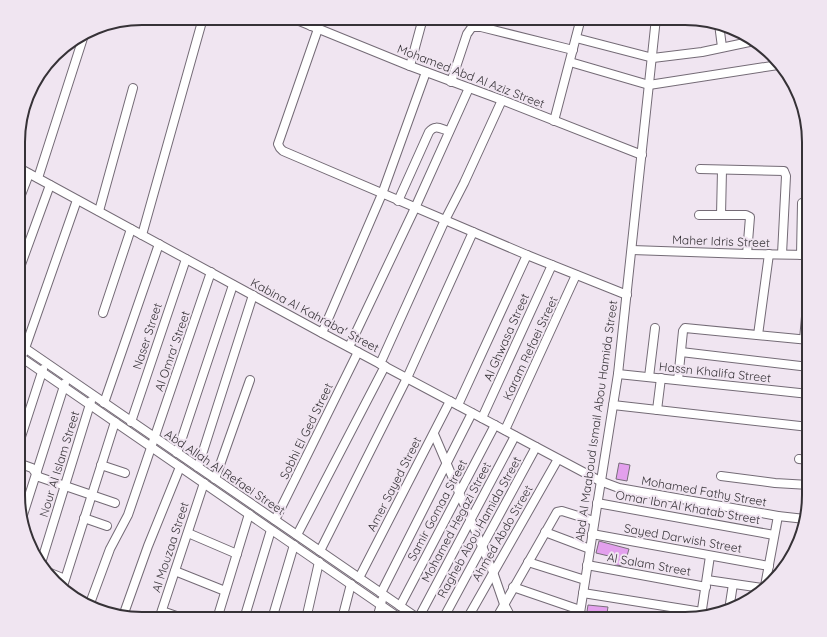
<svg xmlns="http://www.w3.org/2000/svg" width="827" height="637" font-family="Quicksand,sans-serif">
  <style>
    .building { fill: #e3a0ed; stroke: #776e79 }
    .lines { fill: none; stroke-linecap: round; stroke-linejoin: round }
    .street-casing { stroke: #746b76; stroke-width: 10 }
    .street { stroke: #fff; stroke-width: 8 }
    .labels { text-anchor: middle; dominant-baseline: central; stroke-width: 4; stroke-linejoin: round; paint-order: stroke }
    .street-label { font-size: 12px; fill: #363237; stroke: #f0e5f1 }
    .rim { fill: none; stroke: #363237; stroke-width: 2 }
  </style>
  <rect width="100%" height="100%" fill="#f0e5f1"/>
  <g class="building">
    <path d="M619 463 630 465 627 481 616 479Z"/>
    <path d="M599 541 629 549 624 566 615 565 617 558 596 553Z"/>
    <path d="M588 605 608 607 606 619 586 618Z"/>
  </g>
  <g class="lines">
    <defs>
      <g id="street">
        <path d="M292 18 410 66 502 100 642 155"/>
        <path d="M719 24 722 47"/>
        <path d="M311 26 313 18"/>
        <path d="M318 29 278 144 280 148 283 151 527 255 627 295"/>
        <path d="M576 38 653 58 702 52 754 41"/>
        <path d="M570 62 649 85 778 65"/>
        <path d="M410 66 423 18"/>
        <path d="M451 82 467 34 472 27H481L573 50"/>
        <path d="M554 121 581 18"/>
        <path d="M19 168 322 333 600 481 619 488 778 516 805 519"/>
        <path d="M700 169 784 171 786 176 782 254"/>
        <path d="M38 178 84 35"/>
        <path d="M19 200 29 174"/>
        <path d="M398 201 429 132C435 124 441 129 449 131"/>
        <path d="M99 211 133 88"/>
        <path d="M699 215H746L750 217 747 254"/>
        <path d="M721 215 722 170"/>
        <path d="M142 235 203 18"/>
        <path d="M632 250 747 254 809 255"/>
        <path d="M801 255 802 203"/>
        <path d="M19 270 50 185"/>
        <path d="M103 313 131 229"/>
        <path d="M322 333 382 194 426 72"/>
        <path d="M758 335 769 254"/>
        <path d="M804 340 809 282"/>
        <path d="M19 344 419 619"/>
        <path d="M349 347 415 208 469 88"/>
        <path d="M681 352 809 367"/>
        <path d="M23 354 77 200"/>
        <path d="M19 356 401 619"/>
        <path d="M380 364 445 220 464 183 502 100"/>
        <path d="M618 374 809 394"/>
        <path d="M649 377 655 328"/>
        <path d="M678 380 683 331 685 328 809 340"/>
        <path d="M104 403 159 244"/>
        <path d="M458 405 527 255"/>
        <path d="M613 405 809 427"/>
        <path d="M657 410 661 378"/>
        <path d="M482 418 552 265"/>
        <path d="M131 422 186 259"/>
        <path d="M505 430 576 275"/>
        <path d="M434 434 493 572 504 604 512 619"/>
        <path d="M18 446 43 369"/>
        <path d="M177 453 233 285"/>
        <path d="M799 459 809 460"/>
        <path d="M18 463 32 468 39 477 115 503"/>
        <path d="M101 465 125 473"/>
        <path d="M198 467 253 295"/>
        <path d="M721 476 775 483 809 485"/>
        <path d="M215 479 250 380"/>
        <path d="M597 503 774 535"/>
        <path d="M22 518 65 383"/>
        <path d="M84 518 107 526"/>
        <path d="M275 520 358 352"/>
        <path d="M545 532 590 549"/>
        <path d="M188 533 237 554"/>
        <path d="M592 534 769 566"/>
        <path d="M297 535 385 366"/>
        <path d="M320 551 407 378 473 232"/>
        <path d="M528 562 585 580"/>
        <path d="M41 563 91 401"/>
        <path d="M587 565 706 587"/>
        <path d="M175 571 225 591"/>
        <path d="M48 572 65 579"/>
        <path d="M359 578 450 401"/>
        <path d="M707 580 762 588"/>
        <path d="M765 586 778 516"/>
        <path d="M513 587 580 610"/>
        <path d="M62 589 115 422"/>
        <path d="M381 593 472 413"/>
        <path d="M583 593 702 612 706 615"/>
        <path d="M89 606 110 549 128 515 211 272"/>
        <path d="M400 606 495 425"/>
        <path d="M729 610 733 584"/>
        <path d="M162 611 185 619"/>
        <path d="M123 616 148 546 180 467"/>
        <path d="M701 616 710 556"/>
        <path d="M159 619 204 483"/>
        <path d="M217 619 249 514"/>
        <path d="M244 619 271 530"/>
        <path d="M272 619 294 545"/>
        <path d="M306 619 319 562"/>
        <path d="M342 619 351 584"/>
        <path d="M377 619 382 600"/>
        <path d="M418 619 515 436"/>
        <path d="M443 619 536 447"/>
        <path d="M467 619 558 459"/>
        <path d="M496 619 557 512 562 511 594 521"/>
        <path d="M579 619 618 374 656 18"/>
      </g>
    </defs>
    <use href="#street" class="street-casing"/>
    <use href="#street" class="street"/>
  </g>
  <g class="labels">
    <g class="street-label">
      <text transform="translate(471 76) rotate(21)">Mohamed Abd Al Aziz Street</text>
      <text transform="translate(721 241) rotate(2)">Maher Idris Street</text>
      <text transform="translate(315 315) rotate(28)">Kabina Al Kahraba' Street</text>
      <text transform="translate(147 336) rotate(-72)">Naser Street</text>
      <text transform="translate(506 337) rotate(-66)">Al Ghwasa Street</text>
      <text transform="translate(530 348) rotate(-65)">Karam Refaei Street</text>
      <text transform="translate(172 351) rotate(-71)">Al Omra' Street</text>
      <text transform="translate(715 372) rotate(6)">Hassn Khalifa Street</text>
      <text transform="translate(596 421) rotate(-82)">Abd Al Maaboud Ismail Abou Hamida Street</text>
      <text transform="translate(306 431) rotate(-64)">Sobhi El Ged Street</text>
      <text transform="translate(59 464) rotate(-73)">Nour Al Islam Street</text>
      <text transform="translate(225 472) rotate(34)">Abd Allah Al Refaei Street</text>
      <text transform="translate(394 484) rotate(-63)">Amer Sayed Street</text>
      <text transform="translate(704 491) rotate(10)">Mohamed Fathy Street</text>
      <text transform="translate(688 507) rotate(10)">Omar Ibn Al Khatab Street</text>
      <text transform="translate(437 510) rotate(-62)">Samir Gomaa Street</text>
      <text transform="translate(456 522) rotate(-62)">Mohamed Hegazi Street</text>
      <text transform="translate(479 527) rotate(-61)">Ragheb Abou Hamida Street</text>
      <text transform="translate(502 533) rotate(-60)">Ahmed Abdo Street</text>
      <text transform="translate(683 538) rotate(10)">Sayed Darwish Street</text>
      <text transform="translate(170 547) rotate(-72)">Al Mouzaa Street</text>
      <text transform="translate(649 564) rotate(10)">Al Salam Street</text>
    </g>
  </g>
  <path d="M0 0H827V637H0ZM142 25H685A117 117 0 0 1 802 142V495A117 117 0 0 1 685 612H142A117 117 0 0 1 25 495V142A117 117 0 0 1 142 25Z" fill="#f0e5f1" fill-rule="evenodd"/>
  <path class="rim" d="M142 25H685A117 117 0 0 1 802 142V495A117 117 0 0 1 685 612H142A117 117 0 0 1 25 495V142A117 117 0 0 1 142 25Z"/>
</svg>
